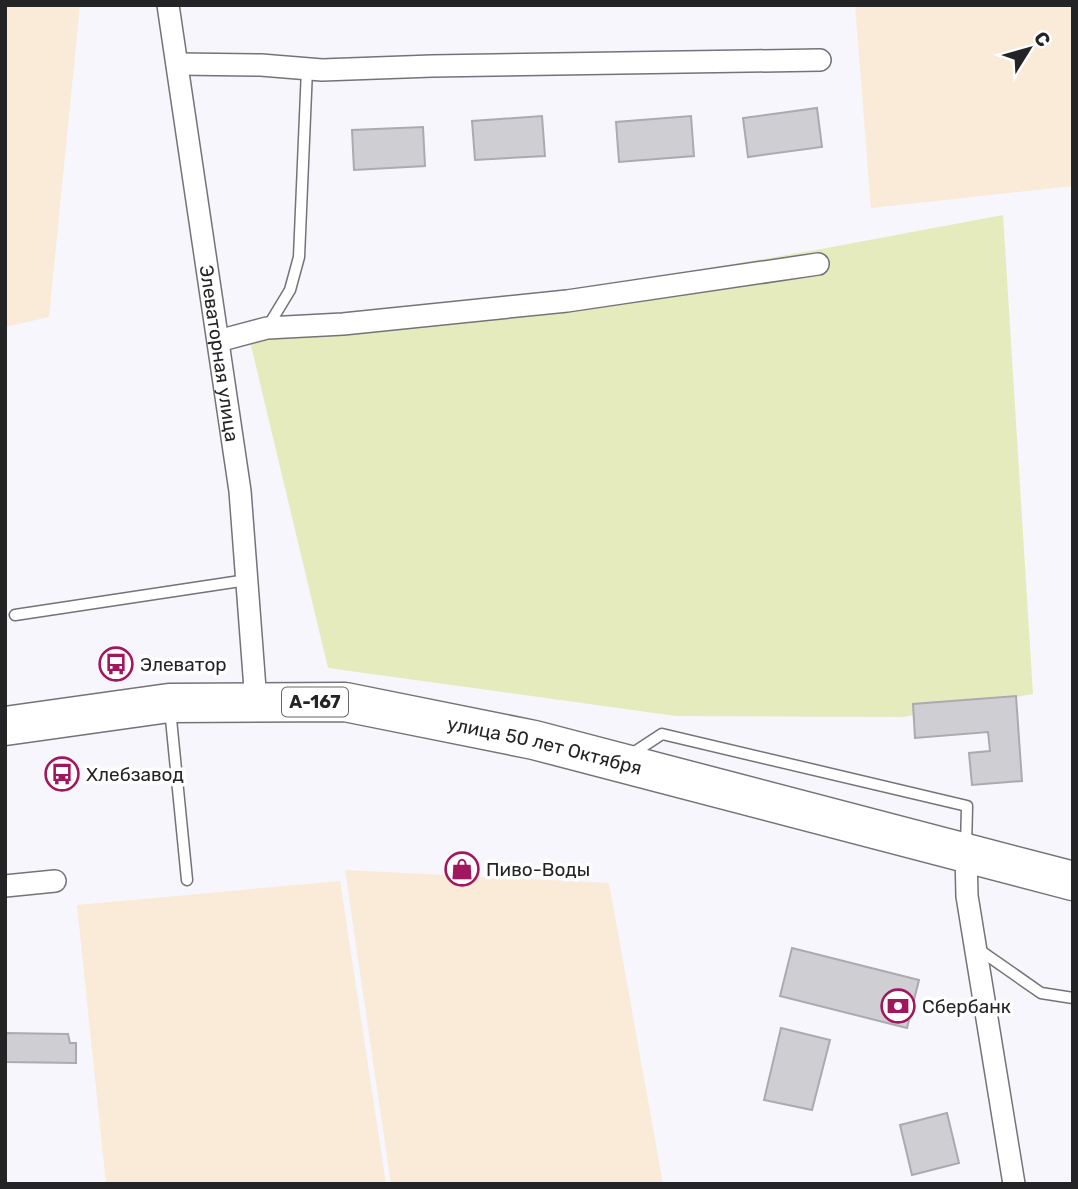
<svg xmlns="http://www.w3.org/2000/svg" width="1078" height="1189" font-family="Rubik,sans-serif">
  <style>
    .industrial { fill: #faead8 }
    .green { fill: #e6ebbe }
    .building { fill: #ceced3; stroke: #aaaab0; stroke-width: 2 }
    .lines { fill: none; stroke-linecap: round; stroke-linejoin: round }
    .lane-casing { stroke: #737378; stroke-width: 13 }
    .street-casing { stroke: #737378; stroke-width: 24 }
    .highway-casing { stroke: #737378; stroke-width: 41 }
    .lane { stroke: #fff; stroke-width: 10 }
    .street { stroke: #fff; stroke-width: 21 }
    .highway { stroke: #fff; stroke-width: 38 }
    .labels { text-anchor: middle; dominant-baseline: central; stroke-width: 7; stroke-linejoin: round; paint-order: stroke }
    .shield { fill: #fff; stroke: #666667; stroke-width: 2 }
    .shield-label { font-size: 18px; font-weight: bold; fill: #242426 }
    .street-label { font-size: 19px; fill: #242426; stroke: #fff }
    .poi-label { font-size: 19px; fill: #242426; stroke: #fff; text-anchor: start }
  </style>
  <rect width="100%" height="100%" fill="#f6f6fc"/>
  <g class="industrial">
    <path d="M5 5H80L49 317 5 327Z"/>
    <path d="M855 5H1073V186L871 208Z"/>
    <path d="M345 870 609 883 663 1184H391Z"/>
    <path d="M340 881 386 1184H106L77 905Z"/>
  </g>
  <path class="green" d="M1003 215 1033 694 903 717 676 716 328 668 249 337H302L816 250Z"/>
  <g class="building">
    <path d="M817 108 822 147 748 157 743 118Z"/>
    <path d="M542 116 545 156 475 160 472 121Z"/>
    <path d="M691 116 694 156 619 162 616 122Z"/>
    <path d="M423 127 425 166 354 170 352 130Z"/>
    <path d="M1016 696 1022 781 972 785 969 753 990 751 988 732 915 738 913 704Z"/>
    <path d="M792 948 919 980 907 1028 780 996Z"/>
    <path d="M781 1028 830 1040 812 1110 764 1100Z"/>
    <path d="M5 1033 68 1034 70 1043H76V1063L5 1062Z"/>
    <path d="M947 1113 959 1163 912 1175 900 1125Z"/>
  </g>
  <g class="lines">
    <defs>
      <g id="lane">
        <path d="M267 328 290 290 299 257 307 69"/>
        <path d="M15 615 247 580"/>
        <path d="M170 709 187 880"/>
        <path d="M630 755 662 734 967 806 966 848"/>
        <path d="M978 949 1041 993 1073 998"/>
      </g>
      <g id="street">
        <path id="s1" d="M168 5 240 491 256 702"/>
        <path d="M177 64 261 65 322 70 432 66 820 60"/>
        <path d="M218 341 267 328 343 324 567 301 818 264"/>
        <path d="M966 854 967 896 1014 1184"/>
        <path d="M5 886 55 881"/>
      </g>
      <g id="highway">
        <path id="s2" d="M5 726 169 703 345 702 534 740 1073 881"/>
      </g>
    </defs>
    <use href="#lane" class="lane-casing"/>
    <use href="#street" class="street-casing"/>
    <use href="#highway" class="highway-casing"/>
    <use href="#lane" class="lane"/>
    <use href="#street" class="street"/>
    <use href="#highway" class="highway"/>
  </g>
  <defs>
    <symbol id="bus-ring" viewBox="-11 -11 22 22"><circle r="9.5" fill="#fff" stroke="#a2165e" stroke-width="1.5"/><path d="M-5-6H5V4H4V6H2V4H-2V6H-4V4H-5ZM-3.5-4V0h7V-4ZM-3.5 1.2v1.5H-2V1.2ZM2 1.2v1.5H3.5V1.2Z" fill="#a2165e"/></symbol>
    <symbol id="shop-ring" viewBox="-11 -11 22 22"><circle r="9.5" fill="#fff" stroke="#a2165e" stroke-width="1.5"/><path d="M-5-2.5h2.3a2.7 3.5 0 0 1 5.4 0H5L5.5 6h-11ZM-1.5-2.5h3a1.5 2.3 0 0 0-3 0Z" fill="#a2165e"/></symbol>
    <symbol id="bank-ring" viewBox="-11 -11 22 22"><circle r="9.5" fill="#fff" stroke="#a2165e" stroke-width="1.5"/><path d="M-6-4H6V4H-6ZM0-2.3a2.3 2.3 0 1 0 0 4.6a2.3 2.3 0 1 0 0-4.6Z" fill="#a2165e"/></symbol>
  </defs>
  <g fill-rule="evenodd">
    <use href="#bus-ring" x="97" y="645" width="38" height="38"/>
    <use href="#bus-ring" x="43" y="755" width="38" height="38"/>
    <use href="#shop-ring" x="443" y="850" width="38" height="38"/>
    <use href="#bank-ring" x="879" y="987" width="38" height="38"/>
  </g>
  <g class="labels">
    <rect class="shield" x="282" y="687.5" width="66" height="29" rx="5"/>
    <g class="shield-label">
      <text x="315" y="702">А-167</text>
    </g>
    <g class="street-label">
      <text stroke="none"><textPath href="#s1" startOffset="352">Элеваторная улица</textPath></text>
      <text stroke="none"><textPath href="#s2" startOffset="546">улица 50 лет Октября</textPath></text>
    </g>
    <g class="poi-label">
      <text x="140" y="664">Элеватор</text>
      <text x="86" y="774">Хлебзавод</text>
      <text x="486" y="869">Пиво-Воды</text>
      <text x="922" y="1006">Сбербанк</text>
    </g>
  </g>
  <rect width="1078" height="1189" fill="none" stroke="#242426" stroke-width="14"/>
  <g transform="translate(1029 49) rotate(53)" stroke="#ffffff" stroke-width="5" paint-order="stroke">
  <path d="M0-5L12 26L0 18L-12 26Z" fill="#242426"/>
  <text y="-10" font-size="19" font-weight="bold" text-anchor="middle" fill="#242426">С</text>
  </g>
</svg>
